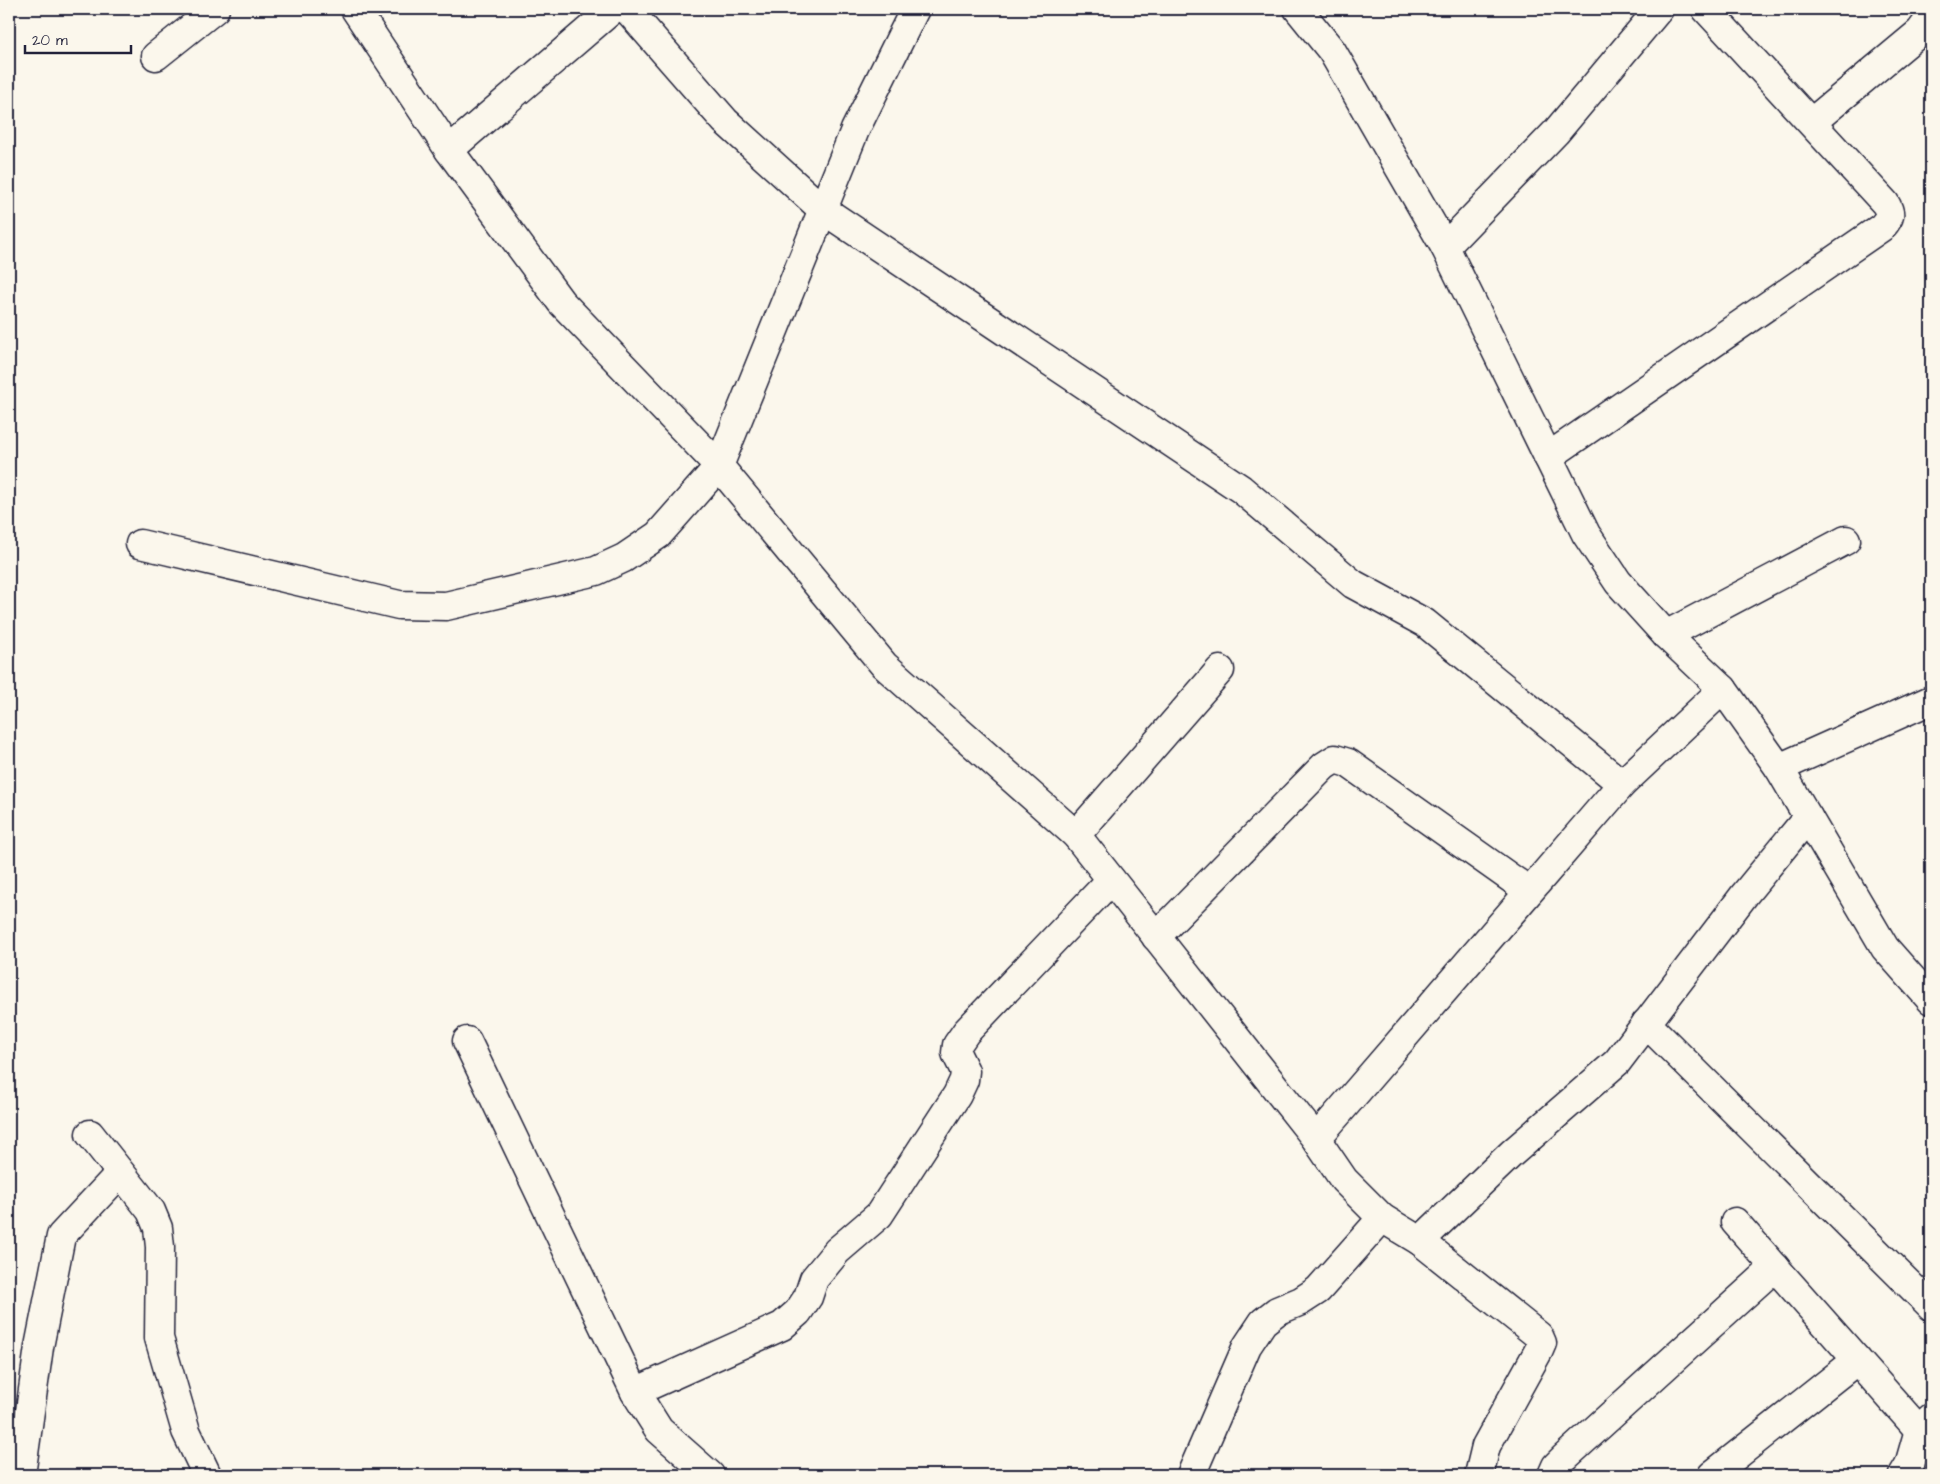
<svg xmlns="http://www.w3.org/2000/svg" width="1940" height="1484" font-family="'Architects Daughter',sans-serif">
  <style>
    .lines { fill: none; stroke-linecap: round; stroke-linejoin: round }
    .street-casing { stroke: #22223b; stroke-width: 31 }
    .street { stroke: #fbf7ec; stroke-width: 28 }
  </style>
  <rect width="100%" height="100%" fill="#fbf7ec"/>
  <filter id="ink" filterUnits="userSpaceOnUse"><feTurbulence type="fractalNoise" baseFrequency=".02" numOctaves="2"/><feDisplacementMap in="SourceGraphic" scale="10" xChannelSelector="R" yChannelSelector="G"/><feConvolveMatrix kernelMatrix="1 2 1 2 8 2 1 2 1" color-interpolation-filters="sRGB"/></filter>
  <g filter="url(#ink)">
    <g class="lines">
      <defs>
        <g id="street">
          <path d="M355 9 449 150 561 302 719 466 884 665 1076 835 1316 1139 1344 1180 1382 1218 1420 1241 1539 1336 1542 1343 1539 1350 1486 1446 1479 1475"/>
          <path d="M627 9 725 121 822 209 1241 489 1353 584 1425 623 1622 784"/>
          <path d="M1298 9 1332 51 1445 247 1586 534 1618 582 1666 635 1723 689 1779 768 1885 948 1931 1000"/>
          <path d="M156 56 215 9"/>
          <path d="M1812 122 1920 32 1928 21V9"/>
          <path d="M449 150 613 9"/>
          <path d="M1445 247 1556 132 1659 9"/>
          <path d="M1548 457 1882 227C1890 218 1892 214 1885 203L1706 9"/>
          <path d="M140 544 399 605 446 606 596 571 624 558 658 535 719 466 855 130 915 9"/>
          <path d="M1666 635 1846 540"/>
          <path d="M1779 768 1931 700"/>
          <path d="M1076 835 1220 670"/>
          <path d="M1156 937 1324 766 1335 759 1348 763 1529 891"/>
          <path d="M1646 1023 1931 1306"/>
          <path d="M467 1041 635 1392 659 1430 710 1475"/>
          <path d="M90 1134 151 1211 158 1228 160 1247 159 1338 186 1431 207 1475"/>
          <path d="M1316 1139 1622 784 1723 689"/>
          <path d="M1735 1222 1919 1430"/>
          <path d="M1420 1241 1512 1153 1617 1062 1745 894 1808 817"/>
          <path d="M635 1392 782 1326 798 1312 808 1297 814 1279 837 1251 879 1215 957 1095 964 1080 965 1071 956 1053 957 1045 966 1032 1111 880"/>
          <path d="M21 1475 39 1347 61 1236 120 1173"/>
          <path d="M1191 1475 1247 1346 1263 1322 1277 1311 1301 1301 1318 1290 1382 1218"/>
          <path d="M1552 1475 1556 1466 1564 1458 1775 1267"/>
          <path d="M1712 1475 1857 1360"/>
          <path d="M1903 1475 1909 1465 1919 1430 1931 1418"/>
        </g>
      </defs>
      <use href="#street" class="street-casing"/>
      <use href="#street" class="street"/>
    </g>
  </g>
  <rect width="1940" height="1484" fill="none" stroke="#fbf7ec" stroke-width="30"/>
  <rect x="15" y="15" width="1910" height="1454" fill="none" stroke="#22223b" stroke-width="2" filter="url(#ink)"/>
  <path d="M25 45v8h106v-8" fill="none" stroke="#22223b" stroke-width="2.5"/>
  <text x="32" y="45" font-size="15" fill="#22223b" stroke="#fbf7ec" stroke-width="4" paint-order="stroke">20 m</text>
</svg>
